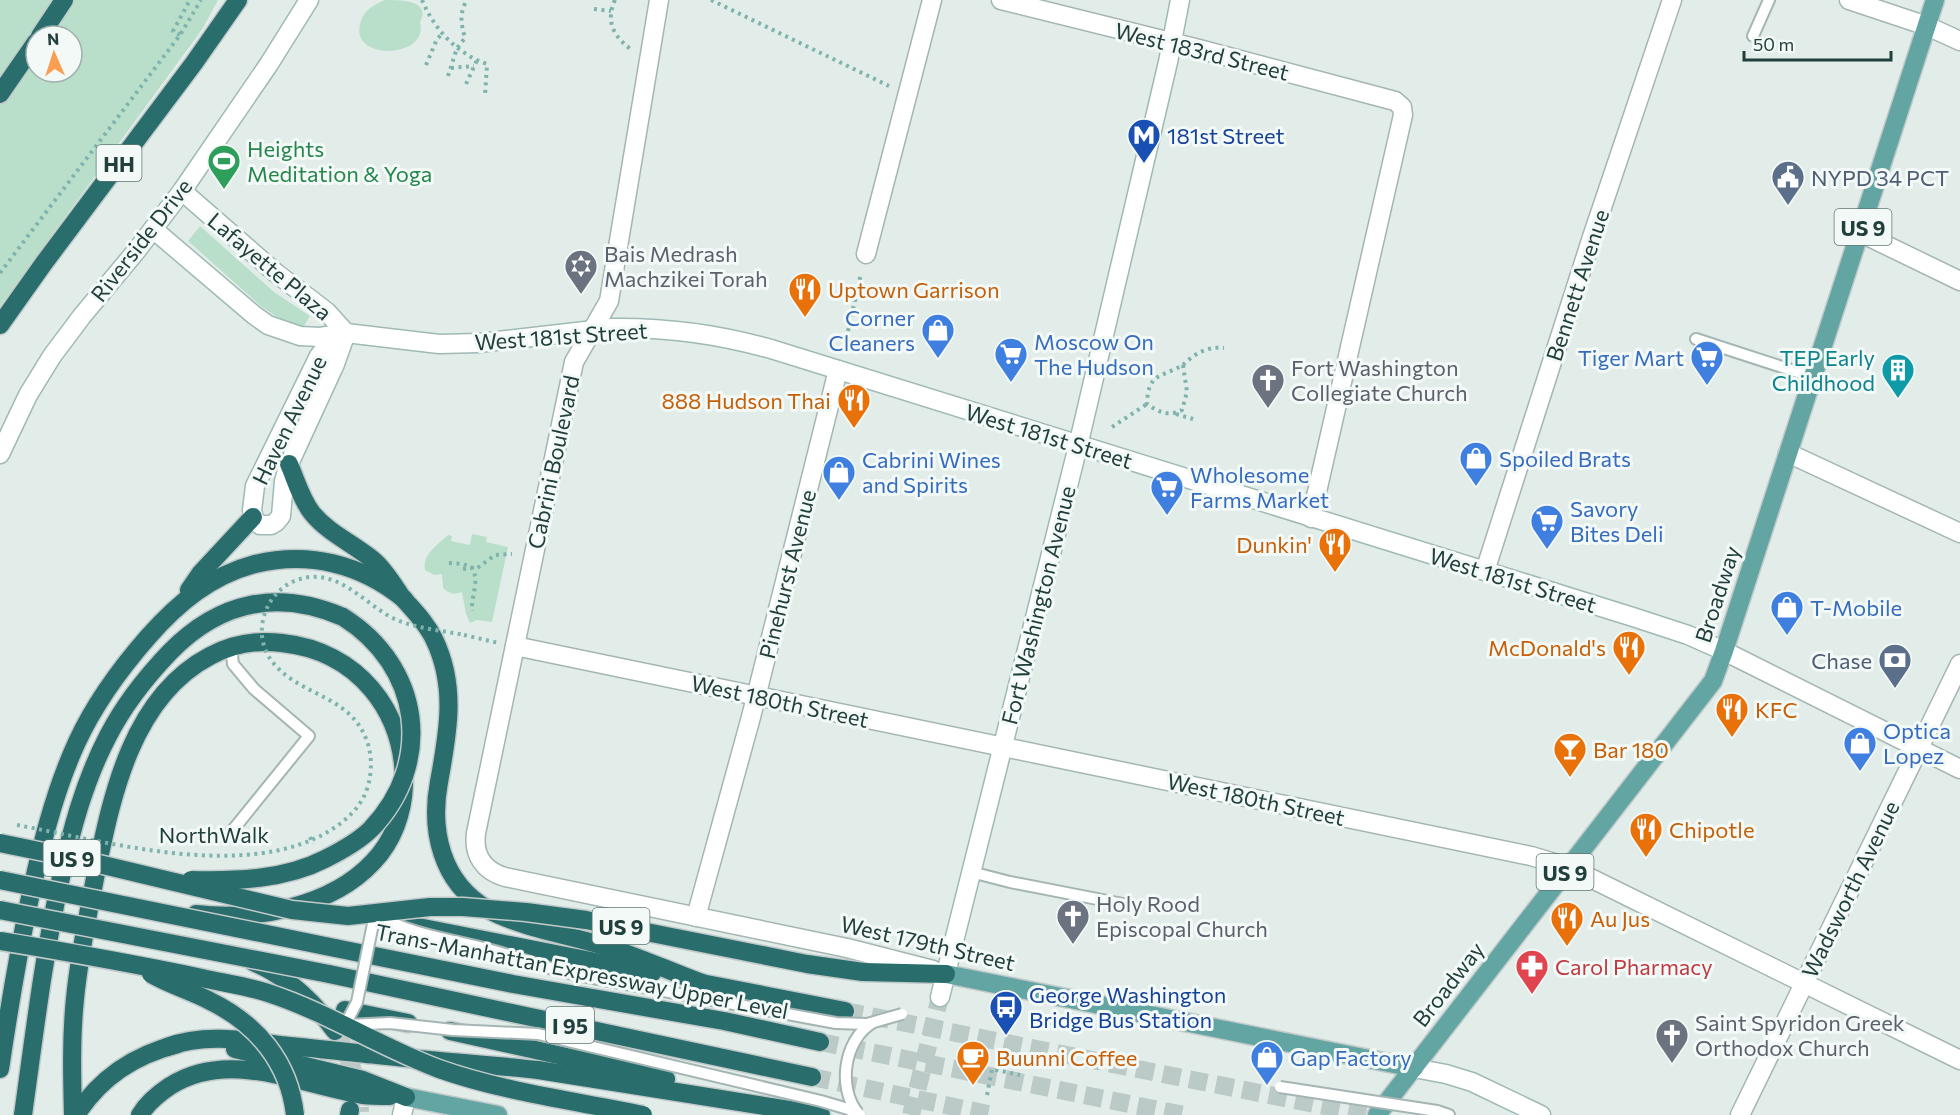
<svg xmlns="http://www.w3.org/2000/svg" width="1960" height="1115" font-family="Commissioner,sans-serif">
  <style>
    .green { fill: #b9dfcb; fill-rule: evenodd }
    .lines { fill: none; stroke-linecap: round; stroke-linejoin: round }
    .secondary-tunnel { stroke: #bbcac7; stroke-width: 18; stroke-dasharray: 18 9; stroke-linecap: butt }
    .motorway-tunnel { stroke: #bbcac7; stroke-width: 18; stroke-dasharray: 18 9; stroke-linecap: butt }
    .service-casing { stroke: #a4b5b3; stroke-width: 14 }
    .minor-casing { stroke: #a4b5b3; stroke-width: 21 }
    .tertiary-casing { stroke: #a4b5b3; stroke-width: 21 }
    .secondary-casing { stroke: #9fb9b5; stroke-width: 21 }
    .primary-casing { stroke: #c1c9c9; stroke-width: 21 }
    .motorway-casing { stroke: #c1c9c9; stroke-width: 21 }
    .path { stroke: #80b3ad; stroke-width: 4; stroke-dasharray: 3 4.5; stroke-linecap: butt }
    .service { stroke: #fff; stroke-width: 10 }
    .minor { stroke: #fff; stroke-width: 18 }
    .tertiary { stroke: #fff; stroke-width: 18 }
    .secondary { stroke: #fff; stroke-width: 18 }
    .primary { stroke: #63a5a2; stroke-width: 18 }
    .motorway { stroke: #2a6d6d; stroke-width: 18 }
    .service-bridge-casing { stroke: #a4b5b3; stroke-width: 14; stroke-linecap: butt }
    .motorway-bridge-casing { stroke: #c1c9c9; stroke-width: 21; stroke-linecap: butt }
    .path-bridge { stroke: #80b3ad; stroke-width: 4; stroke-dasharray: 3 4.5; stroke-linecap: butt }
    .service-bridge { stroke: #fff; stroke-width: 10 }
    .motorway-bridge { stroke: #2a6d6d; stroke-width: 18 }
    .labels { text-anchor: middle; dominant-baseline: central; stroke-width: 6; stroke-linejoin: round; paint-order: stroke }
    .shield { fill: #f3f9f7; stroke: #607775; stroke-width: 1.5 }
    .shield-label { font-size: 21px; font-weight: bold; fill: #213f3d }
    .street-label { font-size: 22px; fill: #213f3d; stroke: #f3f9f7 }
    .transit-label { font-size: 22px; fill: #164399; stroke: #f3f9f7; text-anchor: start }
    .leisure-label { font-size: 22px; fill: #27864d; stroke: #f3f9f7; text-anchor: start }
    .service-label { font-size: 22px; fill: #4e5e75; stroke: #f3f9f7; text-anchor: start }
    .worship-label { font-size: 22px; fill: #5b616d; stroke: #f3f9f7; text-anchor: start }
    .food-label { font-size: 22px; fill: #c56008; stroke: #f3f9f7; text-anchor: start }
    .shop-label { font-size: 22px; fill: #366cbe; stroke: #f3f9f7; text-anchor: start }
    .culture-label { font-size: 22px; fill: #0d838f; stroke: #f3f9f7; text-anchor: end }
    .health-label { font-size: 22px; fill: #be3a42; stroke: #f3f9f7; text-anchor: start }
  </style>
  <rect width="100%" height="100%" fill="#e2edea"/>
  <g class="green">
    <path d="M0 0H218L203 28 0 306ZM36 36H72V72H36Z"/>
    <path d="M385 0C403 0 431 0 420 23 430 59 346 62 361 21 364 10 375 4 385 0Z"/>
    <path d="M200 226 274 292 310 316 300 332 262 307 188 241Z"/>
    <path d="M472 534 487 537 486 542 508 547 492 622 477 620 470 623 466 614 462 592C454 595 450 594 443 588L442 574 434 575 425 570C422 554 438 545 448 535L452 536 451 541 470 545Z"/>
  </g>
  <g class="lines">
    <path class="secondary-tunnel" d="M911 1115 940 997"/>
    <g class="motorway-tunnel">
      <path d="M845 1011 1370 1115"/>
      <path d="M335 1031C350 1057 359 1082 360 1112"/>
      <path d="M820 1042 1184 1115"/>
      <path d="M812 1077 993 1115"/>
    </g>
    <defs>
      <g id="service">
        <path d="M1753 36 1769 0"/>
        <path d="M1696 339 1813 377"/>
        <path d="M228 836 309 736 254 689 233 664 231 647"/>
        <path d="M971 872 1010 882 1123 904"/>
        <path d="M1437 1111 1449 1115"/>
      </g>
      <g id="minor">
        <path d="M659 0 609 301 574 362 476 833C473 855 484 871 505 877L847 948 933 970"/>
        <path d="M1001 0 1199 49 1395 101 1402 107 1403 115 1311 518"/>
        <path d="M1927 26 1960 41"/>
        <path d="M1861 233 1960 281"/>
        <path d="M866 254 932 0"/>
        <path d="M1788 453 1960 533"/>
        <path d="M1485 571 1592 237 1672 0"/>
        <path d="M515 646 1531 856 1568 867 1960 1060"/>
        <path d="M696 917 751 717 838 370"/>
        <path d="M402 1115 406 1097"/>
      </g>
      <g id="tertiary">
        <path d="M1849 0 1927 26"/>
        <path d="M1724 651 1960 769"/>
        <path d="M1740 1115 1960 664"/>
      </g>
      <g id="secondary">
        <path d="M182 191 276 273 327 312 346 333"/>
        <path d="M153 229 254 315 268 325 300 336 320 337 346 333 439 344 479 343 611 328C665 327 718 334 771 349L1633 617 1688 635 1724 651"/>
        <path d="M346 333 335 364 289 464 284 481 281 516 276 522 271 525H260L254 519 252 510 255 486 319 356 330 342Z"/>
        <path d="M0 454 28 395 52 356 82 316 137 250 182 191 269 64 309 0"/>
        <path d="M940 997 1078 446 1168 62 1180 0"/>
        <path d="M1414 1068 1446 1074 1472 1082 1541 1115"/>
      </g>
      <g id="primary">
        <path d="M946 974 1414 1068"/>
        <path d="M406 1097 498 1115"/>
        <path d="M1377 1115 1713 681 1724 651 1935 0"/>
      </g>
      <g id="motorway">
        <path d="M40 36 64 0"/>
        <path d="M0 94 36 42"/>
        <path d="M0 325 44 263 194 63 238 0"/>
        <path d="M289 464C296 480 301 499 312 513 328 533 354 544 373 560 384 569 393 584 401 596 413 610 426 622 434 639 457 686 448 733 439 782 430 830 441 882 487 909 519 927 568 935 604 946 637 956 669 971 702 983"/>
        <path d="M189 590 200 574 253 517"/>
        <path d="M403 924 652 973"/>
        <path d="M335 948 513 984 724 1021 820 1042"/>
        <path d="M253 962C287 976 313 1001 335 1031"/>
        <path d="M863 972 946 974"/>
        <path d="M329 974 812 1077"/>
        <path d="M691 981 845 1011"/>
        <path d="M345 1010 408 1023"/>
        <path d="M450 1031 666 1079"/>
        <path d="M167 1047C204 1033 244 1040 281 1045 313 1048 345 1052 377 1055 431 1061 484 1064 538 1070L821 1115"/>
        <path d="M235 1049 363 1080 406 1097"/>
        <path d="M0 1069C8 1015 17 961 28 907 40 851 53 794 77 742 95 703 120 669 148 637 178 603 210 576 255 564 309 551 361 564 404 599"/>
        <path d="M23 1115C34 1037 43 959 60 882 71 831 84 782 108 736 124 705 146 677 170 652 220 601 278 589 343 617"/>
        <path d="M73 1115C72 1076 71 1037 75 999 79 956 88 915 96 873 112 795 132 697 210 656 232 644 258 640 282 643 357 651 405 710 404 785 403 813 393 841 373 862 331 907 255 921 196 914"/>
        <path d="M76 1115C101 1077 134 1055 178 1044"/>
        <path d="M140 1115C147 1103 158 1094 170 1086 230 1048 300 1085 363 1095 372 1096 381 1096 390 1096"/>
        <path d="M349 1115 350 1110"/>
      </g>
    </defs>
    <use href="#service" class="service-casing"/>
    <use href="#minor" class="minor-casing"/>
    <use href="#tertiary" class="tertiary-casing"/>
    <use href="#secondary" class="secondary-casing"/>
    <use href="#primary" class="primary-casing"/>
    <use href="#motorway" class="motorway-casing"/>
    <g class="path">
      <path d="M422 0C434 29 457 54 487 64L485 96"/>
      <path d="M615 0C605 22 614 37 632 50"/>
      <path d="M711 0 889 86"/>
      <path d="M594 9 611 11"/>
      <path d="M180 35 173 31 190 0"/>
      <path d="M426 65 437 39 442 34"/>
      <path d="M451 68 474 66"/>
      <path d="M448 76 457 48 465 38C461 24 459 13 467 0"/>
      <path d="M466 84 477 60"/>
      <path d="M0 273 180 35 201 0"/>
      <path d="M848 331 861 273"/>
      <path d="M1183 365 1187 392 1182 410C1169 417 1158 412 1147 404 1148 373 1160 378 1183 365Z"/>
      <path d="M1183 365C1194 354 1207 346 1224 348"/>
      <path d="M1176 414 1193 419"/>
      <path d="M1112 427 1147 404"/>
      <path d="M449 563 463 564 476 569 495 555 512 554"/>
      <path d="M463 569 472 568C480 582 471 595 472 611"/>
      <path d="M464 635 499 643"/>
      <path d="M310 837 313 844"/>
      <path d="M987 1095 992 1069 1020 1075"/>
    </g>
    <use href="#service" class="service"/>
    <use href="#minor" class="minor"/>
    <use href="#tertiary" class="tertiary"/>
    <use href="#secondary" class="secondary"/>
    <use href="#primary" class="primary"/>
    <use href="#motorway" class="motorway"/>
    <defs>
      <g id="service-bridge">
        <path d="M345 1025 357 1002 375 914C411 935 451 939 491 950 518 957 544 968 572 974L836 1023 867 1024 902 1014"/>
        <path d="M346 1025 390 1023 453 1030 538 1034 821 1101 848 1109 860 1115"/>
        <path d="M1280 1087 1437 1111"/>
        <path d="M858 1113C837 1088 844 1040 872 1023"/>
      </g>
      <g id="motorway-bridge">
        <path d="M0 843 78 859 292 910 348 916 430 907H463L526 912 586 920 807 964 863 972"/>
        <path d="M0 880 335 948"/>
        <path d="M191 880C236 881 284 880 325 859 341 851 358 842 371 829 435 762 421 666 343 617"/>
        <path d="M0 910 329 974"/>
        <path d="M0 941C67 952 135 964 202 978 224 983 247 986 268 993 329 1013 380 1047 439 1069 504 1092 576 1101 643 1115"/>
        <path d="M151 974C170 985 191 991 210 1001 257 1024 289 1062 295 1115"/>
      </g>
    </defs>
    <use href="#service-bridge" class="service-bridge-casing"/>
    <use href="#motorway-bridge" class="motorway-bridge-casing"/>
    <path class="path-bridge" d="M17 825C109 842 246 882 331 830 348 819 362 806 368 786 372 771 372 756 367 741 350 695 303 697 275 665 246 633 268 581 310 577 347 574 370 611 402 622 422 629 444 631 464 635"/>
    <use href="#service-bridge" class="service-bridge"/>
    <use href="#motorway-bridge" class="motorway-bridge"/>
  </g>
  <defs>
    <symbol id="metro-pin" viewBox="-11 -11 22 30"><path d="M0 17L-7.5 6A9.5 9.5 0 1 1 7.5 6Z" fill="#1a4fb4" stroke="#f3f9f7"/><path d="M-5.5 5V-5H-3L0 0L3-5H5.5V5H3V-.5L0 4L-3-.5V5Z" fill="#fff"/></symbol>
    <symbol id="stadium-pin" viewBox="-11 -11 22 30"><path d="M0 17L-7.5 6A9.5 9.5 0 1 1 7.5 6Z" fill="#2e9e5b" stroke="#f3f9f7"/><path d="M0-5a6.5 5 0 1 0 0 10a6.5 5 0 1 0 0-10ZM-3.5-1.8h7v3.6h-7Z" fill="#fff"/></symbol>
    <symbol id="civic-pin" viewBox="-11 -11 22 30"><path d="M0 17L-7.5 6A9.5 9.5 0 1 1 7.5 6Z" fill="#5c6f8a" stroke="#f3f9f7"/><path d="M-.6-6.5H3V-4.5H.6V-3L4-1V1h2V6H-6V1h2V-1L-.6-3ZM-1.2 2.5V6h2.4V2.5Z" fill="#fff"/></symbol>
    <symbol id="synagogue-pin" viewBox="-11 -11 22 30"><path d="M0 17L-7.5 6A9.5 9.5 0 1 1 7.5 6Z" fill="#6b7280" stroke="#f3f9f7"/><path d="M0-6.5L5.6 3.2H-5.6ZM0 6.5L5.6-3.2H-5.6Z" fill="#fff"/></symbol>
    <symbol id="restaurant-pin" viewBox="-11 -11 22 30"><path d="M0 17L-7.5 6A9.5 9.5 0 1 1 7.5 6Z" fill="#e8710a" stroke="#f3f9f7"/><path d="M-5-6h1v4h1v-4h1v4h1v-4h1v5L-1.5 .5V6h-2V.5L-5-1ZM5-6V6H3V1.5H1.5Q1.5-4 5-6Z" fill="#fff"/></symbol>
    <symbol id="shop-pin" viewBox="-11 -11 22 30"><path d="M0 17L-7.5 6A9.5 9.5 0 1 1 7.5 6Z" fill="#3f7fe0" stroke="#f3f9f7"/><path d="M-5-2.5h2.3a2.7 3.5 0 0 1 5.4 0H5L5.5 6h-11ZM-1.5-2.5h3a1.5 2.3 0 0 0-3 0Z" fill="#fff"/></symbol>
    <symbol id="supermarket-pin" viewBox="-11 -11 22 30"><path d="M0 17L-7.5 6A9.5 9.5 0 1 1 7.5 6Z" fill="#3f7fe0" stroke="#f3f9f7"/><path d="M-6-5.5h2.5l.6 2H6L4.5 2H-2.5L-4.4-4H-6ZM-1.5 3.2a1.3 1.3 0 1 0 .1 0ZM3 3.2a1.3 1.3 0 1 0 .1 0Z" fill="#fff"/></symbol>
    <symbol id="building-pin" viewBox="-11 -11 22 30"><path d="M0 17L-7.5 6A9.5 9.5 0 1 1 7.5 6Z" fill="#0f9aa8" stroke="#f3f9f7"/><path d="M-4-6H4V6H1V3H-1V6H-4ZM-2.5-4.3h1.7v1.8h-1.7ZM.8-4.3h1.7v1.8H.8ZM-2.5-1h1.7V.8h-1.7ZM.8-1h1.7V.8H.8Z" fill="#fff"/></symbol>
    <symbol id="church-pin" viewBox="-11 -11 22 30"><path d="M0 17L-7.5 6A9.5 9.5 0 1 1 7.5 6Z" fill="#6b7280" stroke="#f3f9f7"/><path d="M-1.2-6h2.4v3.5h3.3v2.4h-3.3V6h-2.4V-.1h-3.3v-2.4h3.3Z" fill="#fff"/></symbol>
    <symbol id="bank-pin" viewBox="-11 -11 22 30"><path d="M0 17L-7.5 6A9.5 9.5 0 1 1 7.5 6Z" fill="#5c6f8a" stroke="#f3f9f7"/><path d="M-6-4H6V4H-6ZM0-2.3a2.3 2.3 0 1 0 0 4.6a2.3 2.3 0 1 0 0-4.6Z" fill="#fff"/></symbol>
    <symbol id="bar-pin" viewBox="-11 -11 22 30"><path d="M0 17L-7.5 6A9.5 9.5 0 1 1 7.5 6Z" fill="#e8710a" stroke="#f3f9f7"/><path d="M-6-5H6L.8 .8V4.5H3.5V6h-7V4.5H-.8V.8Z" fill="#fff"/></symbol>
    <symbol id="pharmacy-pin" viewBox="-11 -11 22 30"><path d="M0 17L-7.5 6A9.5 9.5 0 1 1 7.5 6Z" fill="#e0444e" stroke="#f3f9f7"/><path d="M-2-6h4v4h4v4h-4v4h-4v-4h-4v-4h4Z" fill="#fff"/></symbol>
    <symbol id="bus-pin" viewBox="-11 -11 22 30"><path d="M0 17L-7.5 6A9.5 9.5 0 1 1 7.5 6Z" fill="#1a4fb4" stroke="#f3f9f7"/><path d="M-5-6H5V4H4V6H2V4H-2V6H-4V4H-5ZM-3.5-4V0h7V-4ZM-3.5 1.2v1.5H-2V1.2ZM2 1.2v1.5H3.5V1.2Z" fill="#fff"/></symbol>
    <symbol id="cafe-pin" viewBox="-11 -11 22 30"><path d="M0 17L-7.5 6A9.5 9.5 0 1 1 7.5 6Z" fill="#e8710a" stroke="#f3f9f7"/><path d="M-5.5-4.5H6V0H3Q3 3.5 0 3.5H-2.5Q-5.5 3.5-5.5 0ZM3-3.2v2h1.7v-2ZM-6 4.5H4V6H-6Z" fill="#fff"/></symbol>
  </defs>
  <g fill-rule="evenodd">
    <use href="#metro-pin" x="1125" y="116" width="38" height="52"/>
    <use href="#stadium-pin" x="205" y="142" width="38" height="52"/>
    <use href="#civic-pin" x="1769" y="158" width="38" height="52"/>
    <use href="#synagogue-pin" x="562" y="247" width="38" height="52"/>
    <use href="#restaurant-pin" x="786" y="270" width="38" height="52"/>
    <use href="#shop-pin" x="919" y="311" width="38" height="52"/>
    <use href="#supermarket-pin" x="992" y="335" width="38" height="52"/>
    <use href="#supermarket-pin" x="1688" y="338" width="38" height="52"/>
    <use href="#building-pin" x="1879" y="351" width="38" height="52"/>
    <use href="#church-pin" x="1249" y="361" width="38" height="52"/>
    <use href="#restaurant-pin" x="835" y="381" width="38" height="52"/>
    <use href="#shop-pin" x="1457" y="439" width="38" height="52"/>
    <use href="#shop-pin" x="820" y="453" width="38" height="52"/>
    <use href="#supermarket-pin" x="1148" y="468" width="38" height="52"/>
    <use href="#supermarket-pin" x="1528" y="502" width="38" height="52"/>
    <use href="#restaurant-pin" x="1316" y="525" width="38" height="52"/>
    <use href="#shop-pin" x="1768" y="588" width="38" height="52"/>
    <use href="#restaurant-pin" x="1610" y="628" width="38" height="52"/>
    <use href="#bank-pin" x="1876" y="641" width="38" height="52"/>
    <use href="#restaurant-pin" x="1713" y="690" width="38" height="52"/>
    <use href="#shop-pin" x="1841" y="724" width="38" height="52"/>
    <use href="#bar-pin" x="1551" y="730" width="38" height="52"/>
    <use href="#restaurant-pin" x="1627" y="810" width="38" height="52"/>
    <use href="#church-pin" x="1054" y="897" width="38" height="52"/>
    <use href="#restaurant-pin" x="1548" y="899" width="38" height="52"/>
    <use href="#pharmacy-pin" x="1513" y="947" width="38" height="52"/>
    <use href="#bus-pin" x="987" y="988" width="38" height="52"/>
    <use href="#church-pin" x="1653" y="1016" width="38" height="52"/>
    <use href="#cafe-pin" x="954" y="1038" width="38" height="52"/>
    <use href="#shop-pin" x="1248" y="1038" width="38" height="52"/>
  </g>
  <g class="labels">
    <g class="shield">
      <rect x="96.5" y="145" width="45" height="36" rx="4.5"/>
      <rect x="1834.5" y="209" width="57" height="36" rx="4.5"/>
      <rect x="43.5" y="840" width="57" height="36" rx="4.5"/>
      <rect x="1536.5" y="854" width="57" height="36" rx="4.5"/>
      <rect x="592.5" y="908" width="57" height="36" rx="4.5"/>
      <rect x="546" y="1007" width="48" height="36" rx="4.5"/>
    </g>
    <g class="shield-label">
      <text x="119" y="163">HH</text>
      <text x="1863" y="227">US 9</text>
      <text x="72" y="858">US 9</text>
      <text x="1565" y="872">US 9</text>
      <text x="621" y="926">US 9</text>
      <text x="570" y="1025">I 95</text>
    </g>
    <g class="street-label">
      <text transform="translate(1202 51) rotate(14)">West 183rd Street</text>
      <text transform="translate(141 240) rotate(-52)">Riverside Drive</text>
      <text transform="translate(270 266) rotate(40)">Lafayette Plaza</text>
      <text transform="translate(1577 285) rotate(-72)">Bennett Avenue</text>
      <text transform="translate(561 336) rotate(-4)">West 181st Street</text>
      <text transform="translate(289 420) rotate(-64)">Haven Avenue</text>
      <text transform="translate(1049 436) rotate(17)">West 181st Street</text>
      <text transform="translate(553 462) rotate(-78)">Cabrini Boulevard</text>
      <text transform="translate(787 574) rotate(-76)">Pinehurst Avenue</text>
      <text transform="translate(1513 580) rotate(17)">West 181st Street</text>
      <text transform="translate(1717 594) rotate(-72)">Broadway</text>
      <text transform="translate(1038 605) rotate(-76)">Fort Washington Avenue</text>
      <text transform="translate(780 701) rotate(12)">West 180th Street</text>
      <text transform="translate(1256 799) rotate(12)">West 180th Street</text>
      <text x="214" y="834">NorthWalk</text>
      <text transform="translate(1850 889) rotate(-64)">Wadsworth Avenue</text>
      <text transform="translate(928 943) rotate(13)">West 179th Street</text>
      <text transform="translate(582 971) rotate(11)">Trans-Manhattan Expressway Upper Level</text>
      <text transform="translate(1448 984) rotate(-52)">Broadway</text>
    </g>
    <g class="transit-label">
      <text x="1167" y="135">181st Street</text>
      <text x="1029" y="994">George Washington<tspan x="1029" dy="25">Bridge Bus Station</tspan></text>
    </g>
    <g class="leisure-label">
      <text x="247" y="148">Heights<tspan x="247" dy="25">Meditation &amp; Yoga</tspan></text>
    </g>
    <g class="service-label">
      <text x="1811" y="177">NYPD 34 PCT</text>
      <text x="1872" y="660" text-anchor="end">Chase</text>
    </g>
    <g class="worship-label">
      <text x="604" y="253">Bais Medrash<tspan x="604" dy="25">Machzikei Torah</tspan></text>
      <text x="1291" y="367">Fort Washington<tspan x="1291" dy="25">Collegiate Church</tspan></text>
      <text x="1096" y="903">Holy Rood<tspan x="1096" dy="25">Episcopal Church</tspan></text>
      <text x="1695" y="1022">Saint Spyridon Greek<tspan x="1695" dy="25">Orthodox Church</tspan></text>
    </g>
    <g class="food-label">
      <text x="828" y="289">Uptown Garrison</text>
      <text x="831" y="400" text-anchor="end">888 Hudson Thai</text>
      <text x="1312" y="544" text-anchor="end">Dunkin'</text>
      <text x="1606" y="647" text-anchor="end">McDonald's</text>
      <text x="1755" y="709">KFC</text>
      <text x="1593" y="749">Bar 180</text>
      <text x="1669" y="829">Chipotle</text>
      <text x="1590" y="918">Au Jus</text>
      <text x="996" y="1057">Buunni Coffee</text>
    </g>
    <g class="shop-label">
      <text x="915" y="317" text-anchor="end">Corner<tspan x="915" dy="25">Cleaners</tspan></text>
      <text x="1034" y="341">Moscow On<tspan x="1034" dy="25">The Hudson</tspan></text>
      <text x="1684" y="357" text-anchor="end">Tiger Mart</text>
      <text x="1499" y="458">Spoiled Brats</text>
      <text x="862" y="459">Cabrini Wines<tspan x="862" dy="25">and Spirits</tspan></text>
      <text x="1190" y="474">Wholesome<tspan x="1190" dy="25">Farms Market</tspan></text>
      <text x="1570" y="508">Savory<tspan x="1570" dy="25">Bites Deli</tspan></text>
      <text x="1810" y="607">T-Mobile</text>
      <text x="1883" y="730">Optica<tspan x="1883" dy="25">Lopez</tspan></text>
      <text x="1290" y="1057">Gap Factory</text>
    </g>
    <g class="culture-label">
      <text x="1875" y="357">TEP Early<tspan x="1875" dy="25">Childhood</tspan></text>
    </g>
    <g class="health-label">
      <text x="1555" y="966">Carol Pharmacy</text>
    </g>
  </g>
  <g transform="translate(54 54) rotate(357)"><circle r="28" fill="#f3f9f7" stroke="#9fafad" stroke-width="1.5"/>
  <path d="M0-4.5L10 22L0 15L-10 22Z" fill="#fa9e52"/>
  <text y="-9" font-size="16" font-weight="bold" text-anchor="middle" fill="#213f3d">N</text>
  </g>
  <path d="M1744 51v9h147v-9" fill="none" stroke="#213f3d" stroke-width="3"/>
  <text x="1753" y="51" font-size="18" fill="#213f3d" stroke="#f3f9f7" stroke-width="4.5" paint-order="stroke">50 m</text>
</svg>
